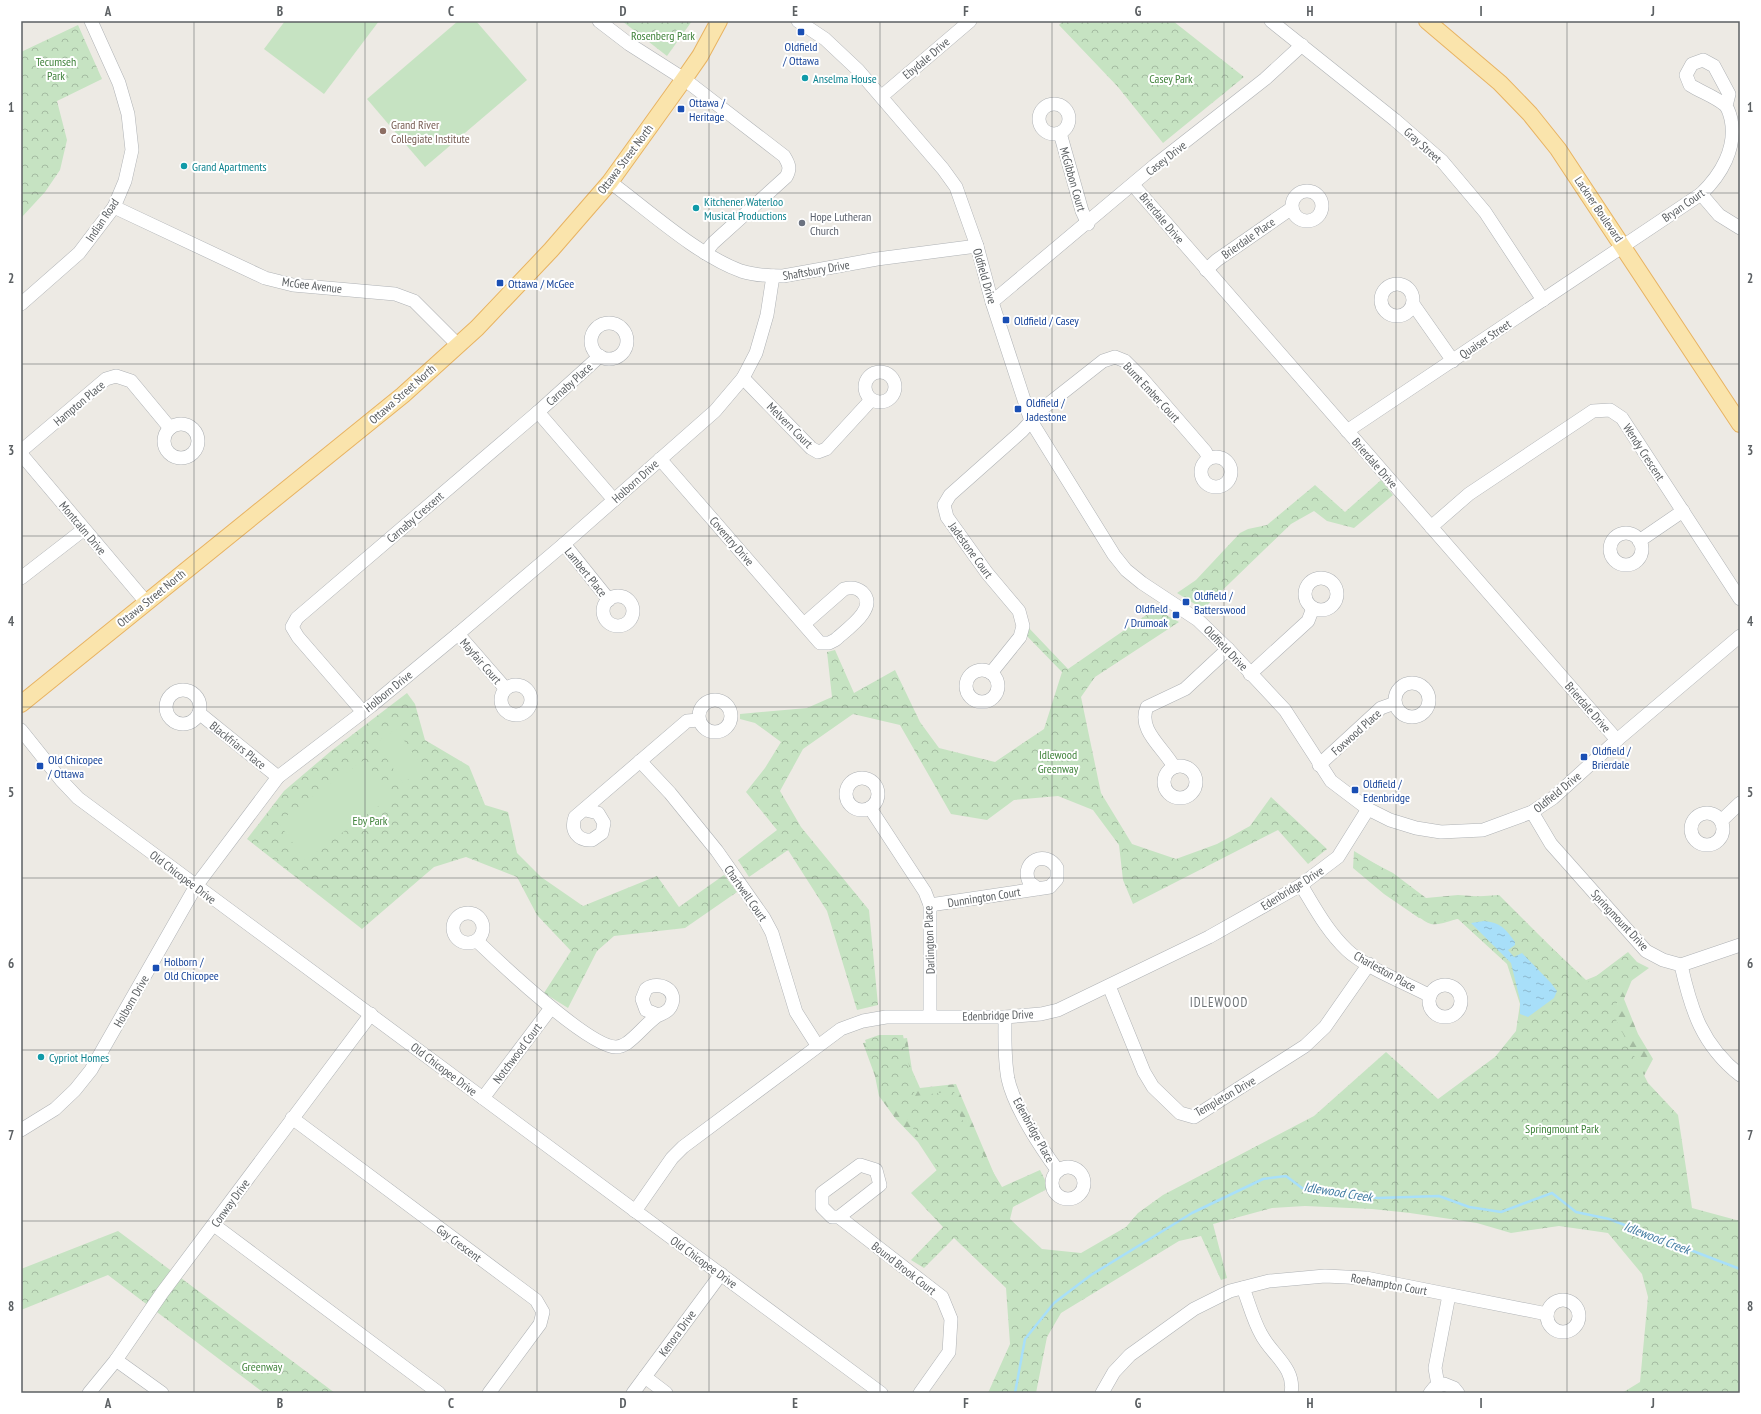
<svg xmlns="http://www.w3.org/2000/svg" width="1761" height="1414" font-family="'PT Sans Narrow',sans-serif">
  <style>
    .forest { fill: url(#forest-firs) }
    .park { fill: url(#park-crowns) }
    .pitch { fill: #c6e3c2 }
    .water { fill: url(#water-ripples) }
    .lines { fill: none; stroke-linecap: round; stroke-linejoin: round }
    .stream { stroke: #a8dff9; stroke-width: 2.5 }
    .minor-casing { stroke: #afb2b5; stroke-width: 14 }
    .major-casing { stroke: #e8b362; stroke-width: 18 }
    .minor { stroke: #fff; stroke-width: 13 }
    .major { stroke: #fae4ac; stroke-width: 16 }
    .grid { fill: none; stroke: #5c6063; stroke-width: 1; stroke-opacity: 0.55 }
    .transit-dot { fill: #1a4fb4; stroke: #fff; stroke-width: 1.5 }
    .culture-dot { fill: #0f9aa8; stroke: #fff; stroke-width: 1.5 }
    .education-dot { fill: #8d6e63; stroke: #fff; stroke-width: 1.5 }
    .worship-dot { fill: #6b7280; stroke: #fff; stroke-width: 1.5 }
    .labels { text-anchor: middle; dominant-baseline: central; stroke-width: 4; stroke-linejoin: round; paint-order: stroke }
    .park-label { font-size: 12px; fill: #40833b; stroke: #fff }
    .transit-label { font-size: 12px; fill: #164399; stroke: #fff; text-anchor: start }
    .street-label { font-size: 12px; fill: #5c6063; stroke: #fff }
    .culture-label { font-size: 12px; fill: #0d838f; stroke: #fff; text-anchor: start }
    .education-label { font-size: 12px; fill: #785e54; stroke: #fff; text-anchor: start }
    .worship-label { font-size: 12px; fill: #5b616d; stroke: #fff; text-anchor: start }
    .neighbourhood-label { font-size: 13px; letter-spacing: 1px; fill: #6d7275; stroke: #fff }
    .water-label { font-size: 13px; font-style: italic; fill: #437ca2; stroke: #fff }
    .neatline { fill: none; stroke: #5c6063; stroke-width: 1.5 }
    .grid-label { font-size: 13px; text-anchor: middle; font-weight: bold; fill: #5c6063 }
  </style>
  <defs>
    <pattern id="forest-firs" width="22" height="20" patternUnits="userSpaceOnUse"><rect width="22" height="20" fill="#c6e3c2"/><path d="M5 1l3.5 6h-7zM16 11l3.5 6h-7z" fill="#a4bba1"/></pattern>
    <pattern id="park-crowns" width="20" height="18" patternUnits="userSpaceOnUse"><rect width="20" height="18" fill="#c6e3c2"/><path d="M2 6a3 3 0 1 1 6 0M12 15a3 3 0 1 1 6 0" fill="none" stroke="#a4bba1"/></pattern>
    <pattern id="water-ripples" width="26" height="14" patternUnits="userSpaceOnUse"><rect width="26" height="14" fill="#a8dff9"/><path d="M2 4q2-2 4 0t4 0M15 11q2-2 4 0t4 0" fill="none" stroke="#8cb8cd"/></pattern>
  </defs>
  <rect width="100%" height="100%" fill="#edeae4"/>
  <g class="forest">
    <path d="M1366 859 1393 873 1426 898 1458 895 1499 898 1586 980 1606 972 1634 975 1624 999 1638 1034 1653 1059 1638 1087 1473 913C1463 916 1441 926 1431 924 1415 920 1379 873 1366 859Z"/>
    <path d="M907 1038 912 1070 920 1088 956 1084 1003 1195 939 1174 918 1142 895 1118 879 1096 875 1076 863 1043Z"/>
  </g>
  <g class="park">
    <path d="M622 21H692L667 56Z"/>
    <path d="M1063 21H1173L1244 77 1163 143 1118 87 1059 25Z"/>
    <path d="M78 25 102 79 57 101 67 140 60 170 45 192 21 218V52Z"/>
    <path d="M1381 480 1393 495 1354 528 1327 521 1314 511 1291 524 1203 609 1177 593 1196 580 1240 533 1248 529 1267 525 1315 485 1345 512Z"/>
    <path d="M1155 609 1179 622 1095 677 1081 697 1101 793 1132 844 1176 859 1217 844 1250 826 1271 797 1327 849 1308 864 1278 830 1133 904 1123 880 1119 845 1093 810 1058 796 1014 800 987 820 951 814 900 725 853 714 803 749 780 791 801 827 869 910 878 1005 857 1010 827 911 788 850 749 877 738 860 777 830 746 792 765 768 781 742 755 723 740 719V714L807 708 832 697 827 652 835 650 854 693 895 670 920 722 939 748 995 762 1044 729 1062 672 1025 634 1027 626 1068 669Z"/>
    <path d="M407 693 415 704 425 740 469 766 485 805 508 812 517 853 541 877 583 906 657 876 679 907 724 875 737 892 685 928 614 936 597 951 568 1008 544 993 571 951 537 915 517 877 466 857 434 867 362 929 247 839 284 791 331 751Z"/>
    <path d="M1354 851 1384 869 1423 900 1499 895 1587 983 1628 952 1637 962 1649 968 1627 984 1612 1012 1648 1083 1678 1115 1692 1208 1740 1221V1393H1622L1640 1382 1648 1297 1642 1274 1608 1233 1559 1226 1511 1233 1477 1223 1410 1213 1372 1209 1305 1206 1272 1208 1213 1224 1227 1278 1221 1280 1201 1236 1179 1241 1061 1313 1047 1337 1036 1393H988L1010 1344 1006 1288 954 1238 924 1268 911 1260 943 1227 911 1193 938 1169 899 1105H891L882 1090 865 1040 879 1035H903L915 1096 954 1091 960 1116 1002 1187 1040 1170 1049 1188 1013 1207 1010 1219 1042 1249 1081 1253 1126 1227 1138 1213 1163 1195 1314 1116 1386 1052 1438 1099 1495 1057 1516 1031 1520 1004 1507 964 1458 919 1441 921 1419 918 1384 894 1353 868Z"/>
    <path d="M118 1231 335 1393H264L108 1275 21 1310V1269Z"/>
  </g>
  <g class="pitch">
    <path d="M285 21H379L324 94 264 49Z"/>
    <path d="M458 21H476L527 80 425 167 367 99Z"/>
    <path d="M396 729 424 769 403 783 376 743Z"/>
    <path d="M364 760 391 797 305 860 278 822Z"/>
  </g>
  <path class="water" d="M1484 921C1500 922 1506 929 1515 942V945L1508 950 1514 957 1522 953 1551 983 1557 991 1554 998 1528 1017 1520 1014V1000L1511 963 1471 923Z"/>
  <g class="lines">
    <path class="stream" d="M1015 1393 1025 1339 1054 1303 1091 1275 1192 1213 1263 1179 1286 1176 1302 1188 1378 1198 1439 1196 1469 1207 1501 1212 1552 1193 1576 1212 1609 1219 1740 1269"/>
    <defs>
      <g id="minor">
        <path d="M599 21 629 44 684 79 784 156C789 164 791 169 786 177L713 243 705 253"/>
        <path d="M798 21 825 39 858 70 943 169 956 187 977 246 992 302 1031 421 1114 555 1126 570 1142 583 1198 620 1228 649 1285 710 1331 781 1368 809 1390 820 1416 828 1441 832 1483 830 1532 812 1553 798 1617 740 1740 636"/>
        <path d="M1271 21 1395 120 1442 161 1485 212 1543 300"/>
        <path d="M882 96 970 21"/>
        <circle cx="1054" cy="119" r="15"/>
        <path d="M1060 133 1082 211 1088 224"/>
        <path d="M610 182C648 210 697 255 741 271 753 275 770 276 783 276L877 259 977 246"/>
        <path d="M1133 185 1617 740"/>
        <circle cx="1307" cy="206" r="15"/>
        <path d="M1701 194 1719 215 1740 228"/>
        <path d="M114 207 265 278 293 285 395 294 414 301 458 345"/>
        <path d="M1206 270 1217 260 1292 208"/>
        <circle cx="1397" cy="300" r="16"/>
        <path d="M992 302 1154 166 1265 79 1302 45"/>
        <path d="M21 304 79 253 114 207 125 181 132 150 128 114 119 83 91 21"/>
        <path d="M1413 304 1453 361"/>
        <circle cx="609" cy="341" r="18"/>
        <circle cx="880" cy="387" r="15"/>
        <path d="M743 378 811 448 818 452 826 449 871 400"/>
        <path d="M538 412 600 356"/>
        <circle cx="181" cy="441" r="17"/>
        <path d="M1347 431 1701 194C1721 175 1737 148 1731 119 1730 115 1728 108 1725 105 1714 96 1701 92 1690 85L1686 75 1692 64 1703 60 1714 66 1729 94 1726 106"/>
        <path d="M21 451 106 379 116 376 131 381 170 428"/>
        <path d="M21 454 146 602"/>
        <circle cx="1216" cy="472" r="15"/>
        <path d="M660 459 820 643H829L835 640C847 629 879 608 862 592 856 587 851 587 844 589L804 624"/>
        <path d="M1431 527 1469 494 1593 411 1610 410 1622 418 1740 599"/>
        <circle cx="1626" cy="549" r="16"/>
        <path d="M1639 541 1683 511"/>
        <path d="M564 544 609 600"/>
        <path d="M21 578 83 530"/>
        <circle cx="1321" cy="594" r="16"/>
        <circle cx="618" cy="611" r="15"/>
        <path d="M458 634 505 688"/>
        <circle cx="982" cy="686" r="16"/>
        <path d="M991 673 1020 637 1023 626 1019 611 987 573 947 517 944 505 950 495 1022 431 1042 409 1103 361 1115 357 1125 361 1140 376 1205 451 1209 458"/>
        <path d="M1250 674 1308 621 1313 608"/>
        <circle cx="1412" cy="700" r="17"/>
        <circle cx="516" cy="700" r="15"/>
        <circle cx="183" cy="707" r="17"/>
        <circle cx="715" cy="716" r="16"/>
        <path d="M363 712 298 637 292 627 297 618 538 412 614 500"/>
        <path d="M199 713 278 777"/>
        <path d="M21 730 61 780 78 798 881 1393"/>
        <path d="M640 761 670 793 717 851 764 918 772 933 796 1012 817 1045"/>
        <path d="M1319 765 1381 708 1395 703"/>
        <circle cx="1180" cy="782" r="16"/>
        <path d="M1174 767C1164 748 1137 730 1147 707L1185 689 1228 649"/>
        <circle cx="862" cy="794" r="16"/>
        <path d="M870 808 925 892 930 905V1016"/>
        <path d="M586 810 598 813 604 823 602 833 592 840C578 841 570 831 575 817L687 721 699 720"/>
        <path d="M1532 812 1551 844 1646 951 1663 960 1681 965 1740 945"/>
        <circle cx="1707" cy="829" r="16"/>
        <path d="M1721 821 1740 803"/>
        <path d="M1301 885C1315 908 1327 931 1347 950 1366 968 1406 983 1430 996"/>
        <path d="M930 905 1050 887 1057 879V868C1046 849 1020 861 1029 882L1038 889"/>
        <circle cx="468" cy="928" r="15"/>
        <path d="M477 941C500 963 589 1047 616 1047 620 1047 624 1045 627 1043 638 1035 646 1024 657 1016 662 1013 668 1013 671 1006 679 990 659 980 646 989L642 999 646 1010 658 1015"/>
        <path d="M1681 965C1691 1010 1702 1045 1740 1075"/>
        <circle cx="1445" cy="1001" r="16"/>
        <path d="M1109 986 1144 1072 1153 1087 1180 1113 1194 1117 1305 1046 1325 1027 1369 964"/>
        <path d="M1005 1017C1005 1037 1004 1058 1008 1079 1014 1107 1041 1148 1058 1171"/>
        <path d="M483 1098 551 1008"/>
        <path d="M292 1118 536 1300 543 1312 540 1324 489 1393"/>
        <path d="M21 1130 55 1109 75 1090 91 1070 196 886 278 777 371 706 458 634 564 544 715 411 743 378 756 353 767 315 773 276"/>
        <circle cx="1068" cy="1183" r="16"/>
        <path d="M635 1211 672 1158 683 1147 841 1029 863 1021 886 1017H1005L1041 1014 1058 1010 1209 937 1301 885 1338 857 1368 809"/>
        <path d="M839 1217 880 1185 876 1170 860 1165 822 1193V1207L832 1217H839L942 1297 951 1319 949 1352 920 1393"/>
        <path d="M214 1225 439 1393"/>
        <path d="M1243 1288C1249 1303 1253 1320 1261 1334 1271 1354 1296 1368 1291 1393"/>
        <circle cx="1563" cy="1316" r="16"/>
        <path d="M116 1360 162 1393"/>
        <path d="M645 1377 666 1393"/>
        <path d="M1438 1385 1435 1368 1449 1295"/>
        <path d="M89 1393 116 1360 162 1293 371 1014"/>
        <path d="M633 1393 721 1274"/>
        <path d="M1102 1393 1114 1372 1130 1355 1194 1309 1230 1291 1269 1281 1325 1276 1366 1278 1547 1314"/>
        <path d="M1430 1393 1434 1388 1444 1384 1454 1388 1458 1393"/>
      </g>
      <g id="major">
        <path d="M1427 21 1500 83 1530 114 1558 149 1740 424"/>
        <path d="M21 704 403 395 477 328 551 250 610 182 684 79 700 56 719 21"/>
      </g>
    </defs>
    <use href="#minor" class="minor-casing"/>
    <use href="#major" class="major-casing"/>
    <use href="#minor" class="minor"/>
    <use href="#major" class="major"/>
  </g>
  <path class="grid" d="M194 21V1393M365 21V1393M537 21V1393M709 21V1393M880 21V1393M1052 21V1393M1224 21V1393M1396 21V1393M1567 21V1393M21 193H1740M21 364H1740M21 536H1740M21 707H1740M21 878H1740M21 1050H1740M21 1221H1740"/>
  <g class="transit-dot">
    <rect x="797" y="28" width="8" height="8" rx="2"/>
    <rect x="677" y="105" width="8" height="8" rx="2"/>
    <rect x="496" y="279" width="8" height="8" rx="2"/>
    <rect x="1002" y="316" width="8" height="8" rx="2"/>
    <rect x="1014" y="405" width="8" height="8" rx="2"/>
    <rect x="1182" y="598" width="8" height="8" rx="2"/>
    <rect x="1172" y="611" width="8" height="8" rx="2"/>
    <rect x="1580" y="753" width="8" height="8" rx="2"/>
    <rect x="36" y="762" width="8" height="8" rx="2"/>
    <rect x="1351" y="786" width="8" height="8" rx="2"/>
    <rect x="152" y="964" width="8" height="8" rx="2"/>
  </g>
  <g class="culture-dot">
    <circle cx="805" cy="78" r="4"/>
    <circle cx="184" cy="166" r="4"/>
    <circle cx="696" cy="208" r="4"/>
    <circle cx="41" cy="1057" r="4"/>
  </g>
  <circle class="education-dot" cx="383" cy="131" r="4"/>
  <circle class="worship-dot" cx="802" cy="223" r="4"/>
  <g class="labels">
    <g class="park-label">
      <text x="663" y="35">Rosenberg Park</text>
      <text x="56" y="61">Tecumseh<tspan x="56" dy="14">Park</tspan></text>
      <text x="1171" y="78">Casey Park</text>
      <text x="1058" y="754">Idlewood<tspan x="1058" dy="14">Greenway</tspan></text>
      <text x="370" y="820">Eby Park</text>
      <text x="1562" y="1128">Springmount Park</text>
      <text x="262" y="1366">Greenway</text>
    </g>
    <g class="transit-label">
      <text x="801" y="46" text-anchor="middle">Oldfield<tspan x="801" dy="14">/ Ottawa</tspan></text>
      <text x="689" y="102">Ottawa /<tspan x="689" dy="14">Heritage</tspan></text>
      <text x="508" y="283">Ottawa / McGee</text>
      <text x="1014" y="320">Oldfield / Casey</text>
      <text x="1026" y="402">Oldfield /<tspan x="1026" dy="14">Jadestone</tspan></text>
      <text x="1194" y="595">Oldfield /<tspan x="1194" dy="14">Batterswood</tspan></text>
      <text x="1168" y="608" text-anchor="end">Oldfield<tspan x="1168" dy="14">/ Drumoak</tspan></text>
      <text x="1592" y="750">Oldfield /<tspan x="1592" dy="14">Brierdale</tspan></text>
      <text x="48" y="759">Old Chicopee<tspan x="48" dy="14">/ Ottawa</tspan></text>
      <text x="1363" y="783">Oldfield /<tspan x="1363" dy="14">Edenbridge</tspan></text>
      <text x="164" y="961">Holborn /<tspan x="164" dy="14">Old Chicopee</tspan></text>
    </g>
    <g class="street-label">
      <text transform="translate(926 58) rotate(-40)">Ebydale Drive</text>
      <text transform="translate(1423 145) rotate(42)">Gray Street</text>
      <text transform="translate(1166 158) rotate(-38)">Casey Drive</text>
      <text transform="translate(625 159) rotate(-53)">Ottawa Street North</text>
      <text transform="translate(1073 179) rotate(74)">McGibbon Court</text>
      <text transform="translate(1683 205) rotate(-35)">Bryan Court</text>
      <text transform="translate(1599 209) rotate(56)">Lackner Boulevard</text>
      <text transform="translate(1162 218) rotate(50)">Brierdale Drive</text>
      <text transform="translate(102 220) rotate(-56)">Indian Road</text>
      <text transform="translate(1248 238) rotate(-35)">Brierdale Place</text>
      <text transform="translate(816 270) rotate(-10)">Shaftsbury Drive</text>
      <text transform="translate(985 276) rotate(74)">Oldfield Drive</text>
      <text transform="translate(312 285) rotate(7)">McGee Avenue</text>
      <text transform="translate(1485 339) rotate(-34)">Quaiser Street</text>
      <text transform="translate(569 384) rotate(-42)">Carnaby Place</text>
      <text transform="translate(1152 392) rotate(47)">Burnt Ember Court</text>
      <text transform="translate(402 394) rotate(-41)">Ottawa Street North</text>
      <text transform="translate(79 403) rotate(-40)">Hampton Place</text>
      <text transform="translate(790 425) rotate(45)">Melvern Court</text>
      <text transform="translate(1644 452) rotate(57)">Wendy Crescent</text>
      <text transform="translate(1375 463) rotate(49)">Brierdale Drive</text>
      <text transform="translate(635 481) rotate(-42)">Holborn Drive</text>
      <text transform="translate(415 517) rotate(-41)">Carnaby Crescent</text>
      <text transform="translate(83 528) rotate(50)">Montcalm Drive</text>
      <text transform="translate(732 541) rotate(49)">Coventry Drive</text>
      <text transform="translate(971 550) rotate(54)">Jadestone Court</text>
      <text transform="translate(586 572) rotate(51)">Lambert Place</text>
      <text transform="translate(151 598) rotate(-39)">Ottawa Street North</text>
      <text transform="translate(1226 648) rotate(46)">Oldfield Drive</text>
      <text transform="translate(481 661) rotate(49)">Mayfair Court</text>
      <text transform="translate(388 691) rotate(-39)">Holborn Drive</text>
      <text transform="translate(1588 707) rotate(49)">Brierdale Drive</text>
      <text transform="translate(1356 732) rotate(-42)">Foxwood Place</text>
      <text transform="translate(238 745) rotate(39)">Blackfriars Place</text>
      <text transform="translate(1557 792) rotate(-39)">Oldfield Drive</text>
      <text transform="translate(183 877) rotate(37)">Old Chicopee Drive</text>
      <text transform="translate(1292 888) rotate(-32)">Edenbridge Drive</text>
      <text transform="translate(746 893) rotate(55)">Chartwell Court</text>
      <text transform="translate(984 897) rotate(-9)">Dunnington Court</text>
      <text transform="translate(1620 920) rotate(47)">Springmount Drive</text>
      <text transform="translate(929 940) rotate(-92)">Darlington Place</text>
      <text transform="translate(1385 971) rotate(29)">Charleston Place</text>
      <text transform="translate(131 1001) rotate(-60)">Holborn Drive</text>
      <text transform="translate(998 1015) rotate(-2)">Edenbridge Drive</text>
      <text transform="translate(517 1053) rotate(-53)">Notchwood Court</text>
      <text transform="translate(444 1069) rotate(37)">Old Chicopee Drive</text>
      <text transform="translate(1225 1096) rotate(-30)">Templeton Drive</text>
      <text transform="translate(1034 1130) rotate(61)">Edenbridge Place</text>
      <text transform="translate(230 1203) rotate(-54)">Conway Drive</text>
      <text transform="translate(459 1243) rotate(37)">Gay Crescent</text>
      <text transform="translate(704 1262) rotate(36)">Old Chicopee Drive</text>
      <text transform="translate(904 1268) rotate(38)">Bound Brook Court</text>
      <text transform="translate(1389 1284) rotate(10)">Roehampton Court</text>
      <text transform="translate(677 1333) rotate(-54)">Kenora Drive</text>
    </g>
    <g class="culture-label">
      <text x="813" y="78">Anselma House</text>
      <text x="192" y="166">Grand Apartments</text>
      <text x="704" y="201">Kitchener Waterloo<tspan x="704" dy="14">Musical Productions</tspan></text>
      <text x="49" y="1057">Cypriot Homes</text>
    </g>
    <g class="education-label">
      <text x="391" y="124">Grand River<tspan x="391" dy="14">Collegiate Institute</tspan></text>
    </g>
    <g class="worship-label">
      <text x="810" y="216">Hope Lutheran<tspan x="810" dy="14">Church</tspan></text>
    </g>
    <g class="neighbourhood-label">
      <text x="1219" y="1002">IDLEWOOD</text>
    </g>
    <g class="water-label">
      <text transform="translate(1338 1192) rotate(9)">Idlewood Creek</text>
      <text transform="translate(1657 1238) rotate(21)">Idlewood Creek</text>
    </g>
  </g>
  <rect width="1761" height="1414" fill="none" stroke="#ffffff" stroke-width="44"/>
  <rect x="22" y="22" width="1717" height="1370" class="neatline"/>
  <g class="grid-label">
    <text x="108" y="16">A</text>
    <text x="280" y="16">B</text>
    <text x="451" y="16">C</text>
    <text x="623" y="16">D</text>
    <text x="795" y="16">E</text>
    <text x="966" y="16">F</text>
    <text x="1138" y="16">G</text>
    <text x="1310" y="16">H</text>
    <text x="1481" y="16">I</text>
    <text x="1653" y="16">J</text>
    <text x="11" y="112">1</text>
    <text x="1750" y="112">1</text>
    <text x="11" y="283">2</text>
    <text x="1750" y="283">2</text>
    <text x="11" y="455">3</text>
    <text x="1750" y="455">3</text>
    <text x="11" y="626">4</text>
    <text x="1750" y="626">4</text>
    <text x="11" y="797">5</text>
    <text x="1750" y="797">5</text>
    <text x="11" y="968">6</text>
    <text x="1750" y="968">6</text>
    <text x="11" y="1140">7</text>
    <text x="1750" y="1140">7</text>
    <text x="11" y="1311">8</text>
    <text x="1750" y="1311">8</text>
    <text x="108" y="1408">A</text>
    <text x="280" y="1408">B</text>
    <text x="451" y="1408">C</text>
    <text x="623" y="1408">D</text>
    <text x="795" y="1408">E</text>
    <text x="966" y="1408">F</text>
    <text x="1138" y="1408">G</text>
    <text x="1310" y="1408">H</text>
    <text x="1481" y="1408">I</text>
    <text x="1653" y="1408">J</text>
  </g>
</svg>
